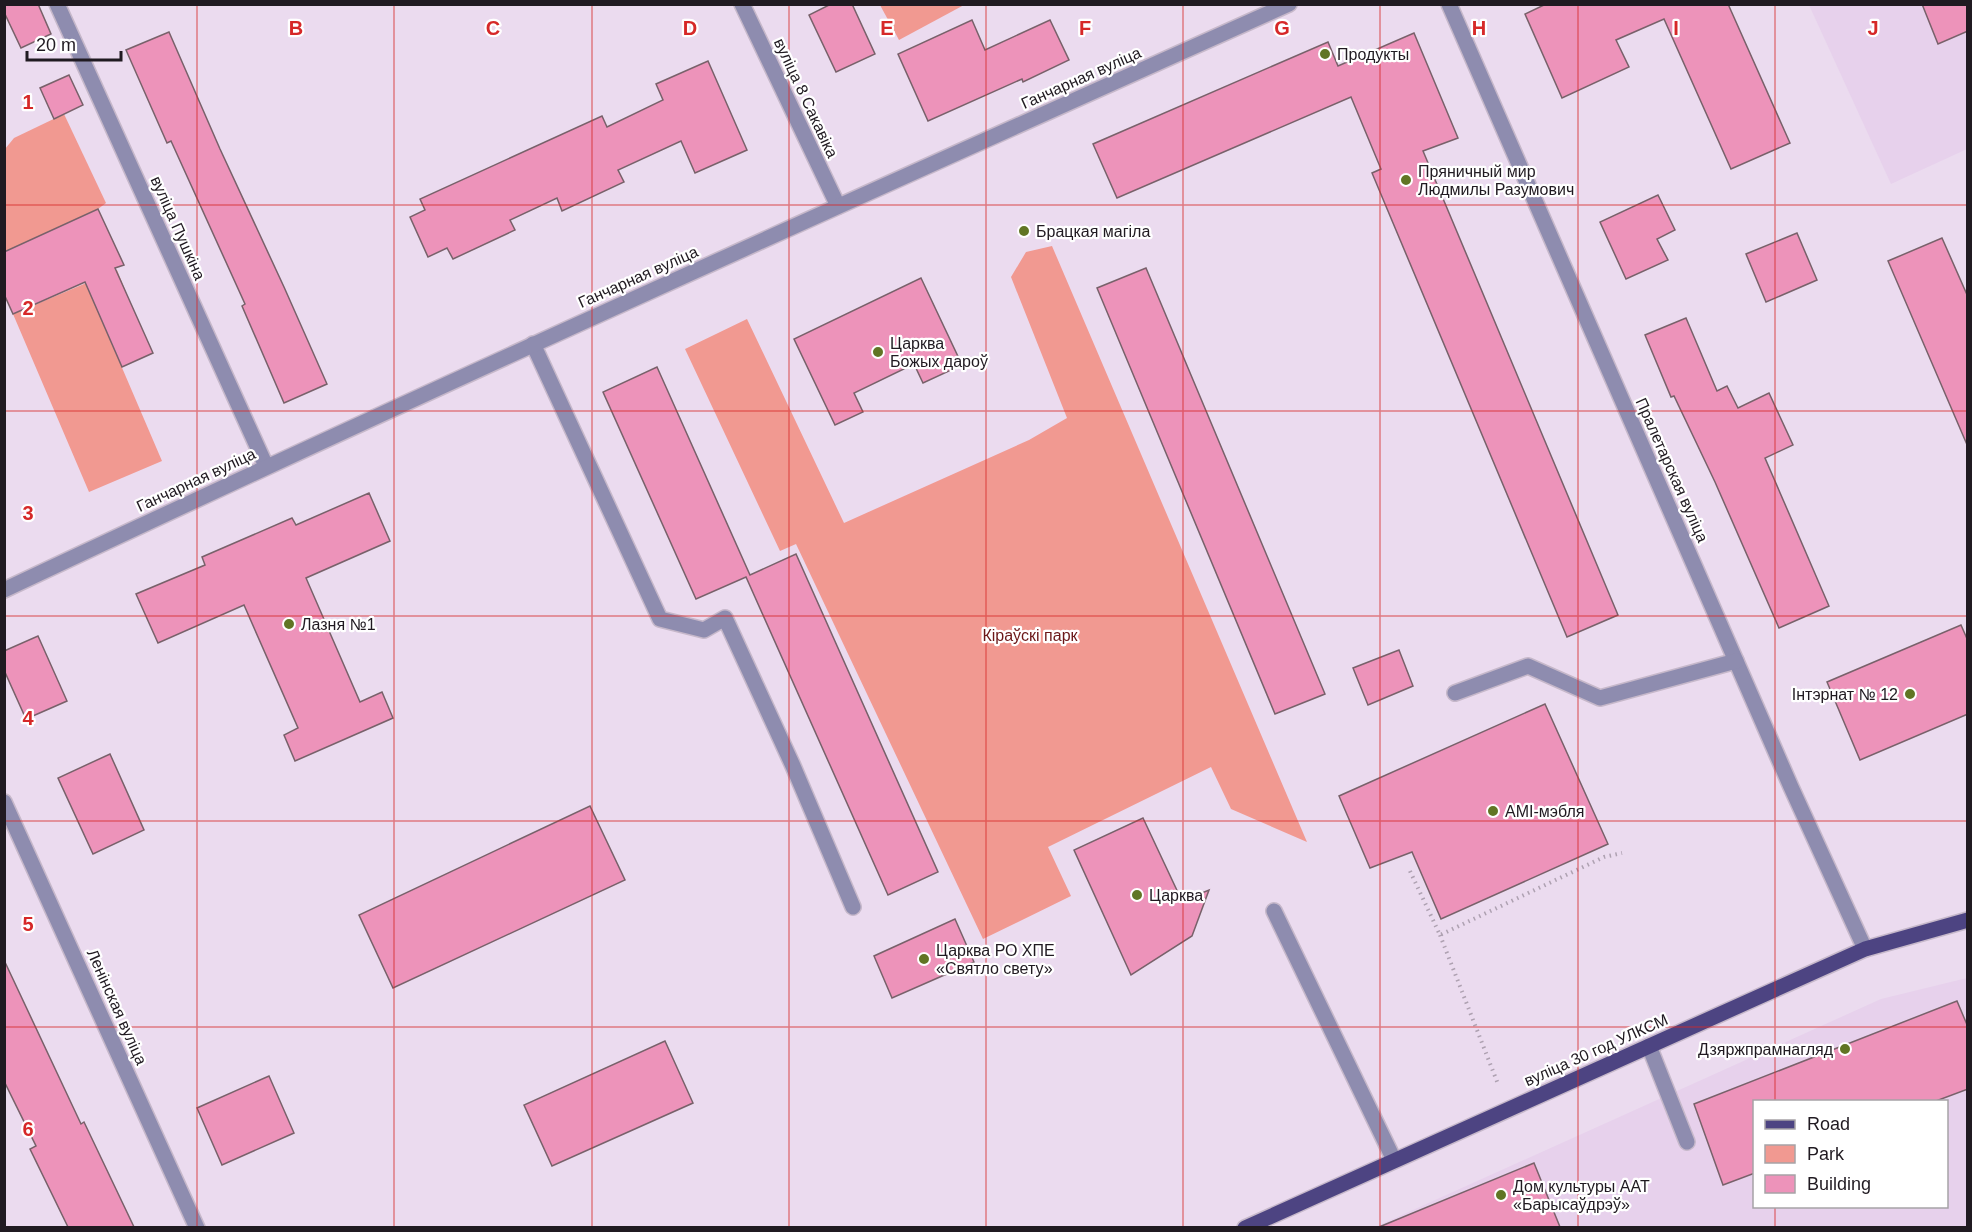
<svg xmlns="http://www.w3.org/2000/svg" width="1972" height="1232" font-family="Arial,sans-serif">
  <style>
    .built { fill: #e7d1ec; fill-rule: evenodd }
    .green { fill: #f19991 }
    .building { fill: #ed93ba; stroke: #78616a; stroke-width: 1.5 }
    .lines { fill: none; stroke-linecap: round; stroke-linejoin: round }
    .minor-casing { stroke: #c6b8ca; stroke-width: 18 }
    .major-casing { stroke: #c6b8ca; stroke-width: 18 }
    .path { stroke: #aea1b1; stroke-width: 4; stroke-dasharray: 1.5 4.5; stroke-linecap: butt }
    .minor { stroke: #8e8caf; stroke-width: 15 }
    .major { stroke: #4d4482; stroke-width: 15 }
    .grid { fill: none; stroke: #d62828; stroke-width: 1.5; stroke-opacity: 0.55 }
    .poi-dot { fill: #617524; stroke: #fff; stroke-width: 2 }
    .labels { text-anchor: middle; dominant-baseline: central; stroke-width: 4.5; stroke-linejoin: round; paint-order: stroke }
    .poi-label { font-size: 16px; fill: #201a21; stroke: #fff; text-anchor: start }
    .street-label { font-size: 16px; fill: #201a21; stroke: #fff }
    .park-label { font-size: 16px; fill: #6b1718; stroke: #fff }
    .grid-label { font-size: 20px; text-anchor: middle; font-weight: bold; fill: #d62828; stroke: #fff; stroke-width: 4.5; stroke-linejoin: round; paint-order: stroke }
  </style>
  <rect width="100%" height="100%" fill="#ebdbef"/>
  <g class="built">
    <path d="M1809 5H1967V149L1891 184Z"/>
    <path d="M1967 978V1227L1373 1228 1881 999ZM1754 1102H1946V1206H1754Z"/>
  </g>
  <g class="green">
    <path d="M880 5H964L899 40Z"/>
    <path d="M64 114 106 203 98 209 5 252V149L14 138Z"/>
    <path d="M1052 246 1307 842 1231 809 1211 767 1048 847 1071 896 983 939 796 544 780 551 685 349 747 319 844 523 1029 440 1067 418 1011 277 1026 252Z"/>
    <path d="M117 270 132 307 102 321 162 461 89 492 13 314Z"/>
  </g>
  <g class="building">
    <path d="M4 4H38L51 34 21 48 4 12Z"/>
    <path d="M831 4H852L875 54 836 72 809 15Z"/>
    <path d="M1546 4H1728L1790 143 1731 169 1664 19 1616 40 1629 67 1562 98 1525 14Z"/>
    <path d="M1922 4H1968V31L1938 44Z"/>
    <path d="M972 20 985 50 1050 20 1069 60 1023 82 1022 79 928 121 898 54Z"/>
    <path d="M169 32 220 149 284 287 327 384 284 403 242 306 245 304 171 141 167 143 126 50Z"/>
    <path d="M1414 33 1458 138 1423 151 1618 615 1567 637 1372 173 1381 169 1351 97 1117 198 1093 144 1328 42 1338 66Z"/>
    <path d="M708 61 747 150 695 173 681 141 618 170 624 182 562 211 557 198 510 220 515 230 453 259 447 248 428 257 410 217 425 210 420 199 602 116 607 127 663 100 656 84Z"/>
    <path d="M69 75 83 105 54 119 40 88Z"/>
    <path d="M1658 195 1675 230 1657 239 1668 260 1626 279 1600 222Z"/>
    <path d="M98 209 124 265 115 268 153 353 122 367 85 282 13 314 4 294V252Z"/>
    <path d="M1797 233 1817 280 1766 302 1746 254Z"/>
    <path d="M1942 238 1968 297V447L1888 261Z"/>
    <path d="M1146 268 1325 694 1275 714 1097 288Z"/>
    <path d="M921 278 962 365 923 383 914 364 854 393 863 412 835 425 794 339Z"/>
    <path d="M1686 318 1717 391 1727 386 1738 408 1769 393 1793 445 1765 458 1829 606 1779 628 1715 482 1674 396 1671 397 1645 335Z"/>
    <path d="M657 367 750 575 796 554 938 872 888 895 746 577 696 599 603 392Z"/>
    <path d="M369 493 390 541 306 578 360 702 382 692 393 718 295 761 284 735 298 728 244 605 158 643 136 594 205 565 202 557 292 518 296 525Z"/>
    <path d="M1961 625 1968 641V714L1860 760 1827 682Z"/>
    <path d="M38 636 67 701 26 719 4 670V651Z"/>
    <path d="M1399 650 1413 686 1368 705 1353 668Z"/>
    <path d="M1545 704 1608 844 1441 919 1412 852 1370 868 1339 796Z"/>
    <path d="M110 754 144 830 93 854 58 778Z"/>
    <path d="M590 806 625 880 393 988 359 915Z"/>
    <path d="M1143 818 1182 901 1209 890 1192 936 1131 975 1074 850Z"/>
    <path d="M955 919 974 962 892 998 874 956Z"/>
    <path d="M4 960 81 1124 84 1122 134 1227H68L30 1149 36 1146 4 1081Z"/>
    <path d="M1957 1001 1968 1027V1089L1936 1101H1755V1173L1723 1185 1694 1104Z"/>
    <path d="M665 1041 693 1103 552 1166 524 1105Z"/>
    <path d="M269 1076 294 1133 222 1165 197 1108Z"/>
    <path d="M1534 1163 1560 1227H1379Z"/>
  </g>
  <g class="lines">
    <defs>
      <g id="minor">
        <path d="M57 4 266 466"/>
        <path d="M742 4 838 206"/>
        <path d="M1449 4 1791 787 1865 949"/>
        <path d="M533 344 660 619 704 630 725 618 793 766 853 907"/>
        <path d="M4 590C430 389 860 196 1289 4"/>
        <path d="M1455 693 1528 666 1600 698 1736 661"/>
        <path d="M4 802 197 1228"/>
        <path d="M1274 911 1394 1160"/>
        <path d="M1649 1046 1687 1142"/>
      </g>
      <path id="major" d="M1245 1228 1865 949 1968 920"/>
    </defs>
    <use href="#minor" class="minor-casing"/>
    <use href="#major" class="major-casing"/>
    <g class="path">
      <path d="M1410 871 1440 935 1604 857 1622 853"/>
      <path d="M1440 935 1498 1084"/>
    </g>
    <use href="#minor" class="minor"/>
    <use href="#major" class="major"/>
  </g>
  <path class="grid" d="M197 4V1228M394 4V1228M592 4V1228M789 4V1228M986 4V1228M1183 4V1228M1380 4V1228M1578 4V1228M1775 4V1102M4 205H1968M4 411H1968M4 616H1968M4 821H1968M4 1027H1968M1775 1206V1228"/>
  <g class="poi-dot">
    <circle cx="1325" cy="54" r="6"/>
    <circle cx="1406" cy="180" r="6"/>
    <circle cx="1024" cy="231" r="6"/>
    <circle cx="878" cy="352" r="6"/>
    <circle cx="289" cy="624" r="6"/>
    <circle cx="1910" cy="694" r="6"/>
    <circle cx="1493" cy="811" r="6"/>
    <circle cx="1137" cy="895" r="6"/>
    <circle cx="924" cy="959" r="6"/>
    <circle cx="1845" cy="1049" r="6"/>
    <circle cx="1501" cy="1195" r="6"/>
  </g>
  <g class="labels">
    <g class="poi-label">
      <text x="1337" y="54">Продукты</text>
      <text x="1418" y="171">Пряничный мир<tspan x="1418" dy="18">Людмилы Разумович</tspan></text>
      <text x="1036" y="231">Брацкая магіла</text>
      <text x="890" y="343">Царква<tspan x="890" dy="18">Божых дароў</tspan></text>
      <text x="301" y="624">Лазня №1</text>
      <text x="1898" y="694" text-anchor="end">Інтэрнат № 12</text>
      <text x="1505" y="811">AMI-мэбля</text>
      <text x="1149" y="895">Царква</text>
      <text x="936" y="950">Царква РО ХПЕ<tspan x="936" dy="18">«Святло свету»</tspan></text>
      <text x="1833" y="1049" text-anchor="end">Дзяржпрамнагляд</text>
      <text x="1513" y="1186">Дом культуры ААТ<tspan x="1513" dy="18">«Барысаўдрэў»</tspan></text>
    </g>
    <g class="street-label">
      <text transform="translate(1081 78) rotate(-24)">Ганчарная вуліца</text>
      <text transform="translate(806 98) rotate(65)">вуліца 8 Сакавіка</text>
      <text transform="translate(178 228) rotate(66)">вуліца Пушкіна</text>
      <text transform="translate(638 277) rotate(-24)">Ганчарная вуліца</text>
      <text transform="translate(1672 470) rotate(66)">Пралетарская вуліца</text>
      <text transform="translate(196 480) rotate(-25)">Ганчарная вуліца</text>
      <text transform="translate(117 1007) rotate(66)">Ленінская вуліца</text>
      <text transform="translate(1596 1050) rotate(-24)">вуліца 30 год УЛКСМ</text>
    </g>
    <g class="park-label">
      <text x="1030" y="635">Кіраўскі парк</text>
    </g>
  </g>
  <g class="grid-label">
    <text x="296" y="35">B</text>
    <text x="493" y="35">C</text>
    <text x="690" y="35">D</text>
    <text x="887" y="35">E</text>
    <text x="1085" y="35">F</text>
    <text x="1282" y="35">G</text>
    <text x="1479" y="35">H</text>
    <text x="1676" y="35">I</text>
    <text x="1873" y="35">J</text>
    <text x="28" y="109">1</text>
    <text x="28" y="315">2</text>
    <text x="28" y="520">3</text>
    <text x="28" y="725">4</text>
    <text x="28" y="931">5</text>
    <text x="28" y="1136">6</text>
  </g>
  <rect width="1972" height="1232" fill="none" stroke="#201a21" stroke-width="12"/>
  <rect x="1753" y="1100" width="195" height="108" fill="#ffffff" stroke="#a6a3a6" stroke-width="1.5"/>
  <rect x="1765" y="1120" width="30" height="9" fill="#4d4482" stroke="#a6a3a6" stroke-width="1.5"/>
  <text x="1807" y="1130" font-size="18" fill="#201a21">Road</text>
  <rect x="1765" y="1145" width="30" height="18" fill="#f19991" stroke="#a6a3a6" stroke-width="1.5"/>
  <text x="1807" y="1160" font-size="18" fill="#201a21">Park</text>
  <rect x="1765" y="1175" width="30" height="18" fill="#ed93ba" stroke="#a6a3a6" stroke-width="1.5"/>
  <text x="1807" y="1190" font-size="18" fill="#201a21">Building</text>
  <path d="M27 51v9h94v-9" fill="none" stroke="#201a21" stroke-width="3"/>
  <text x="36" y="51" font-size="18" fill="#201a21" stroke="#ffffff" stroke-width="4.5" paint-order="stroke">20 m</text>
</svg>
